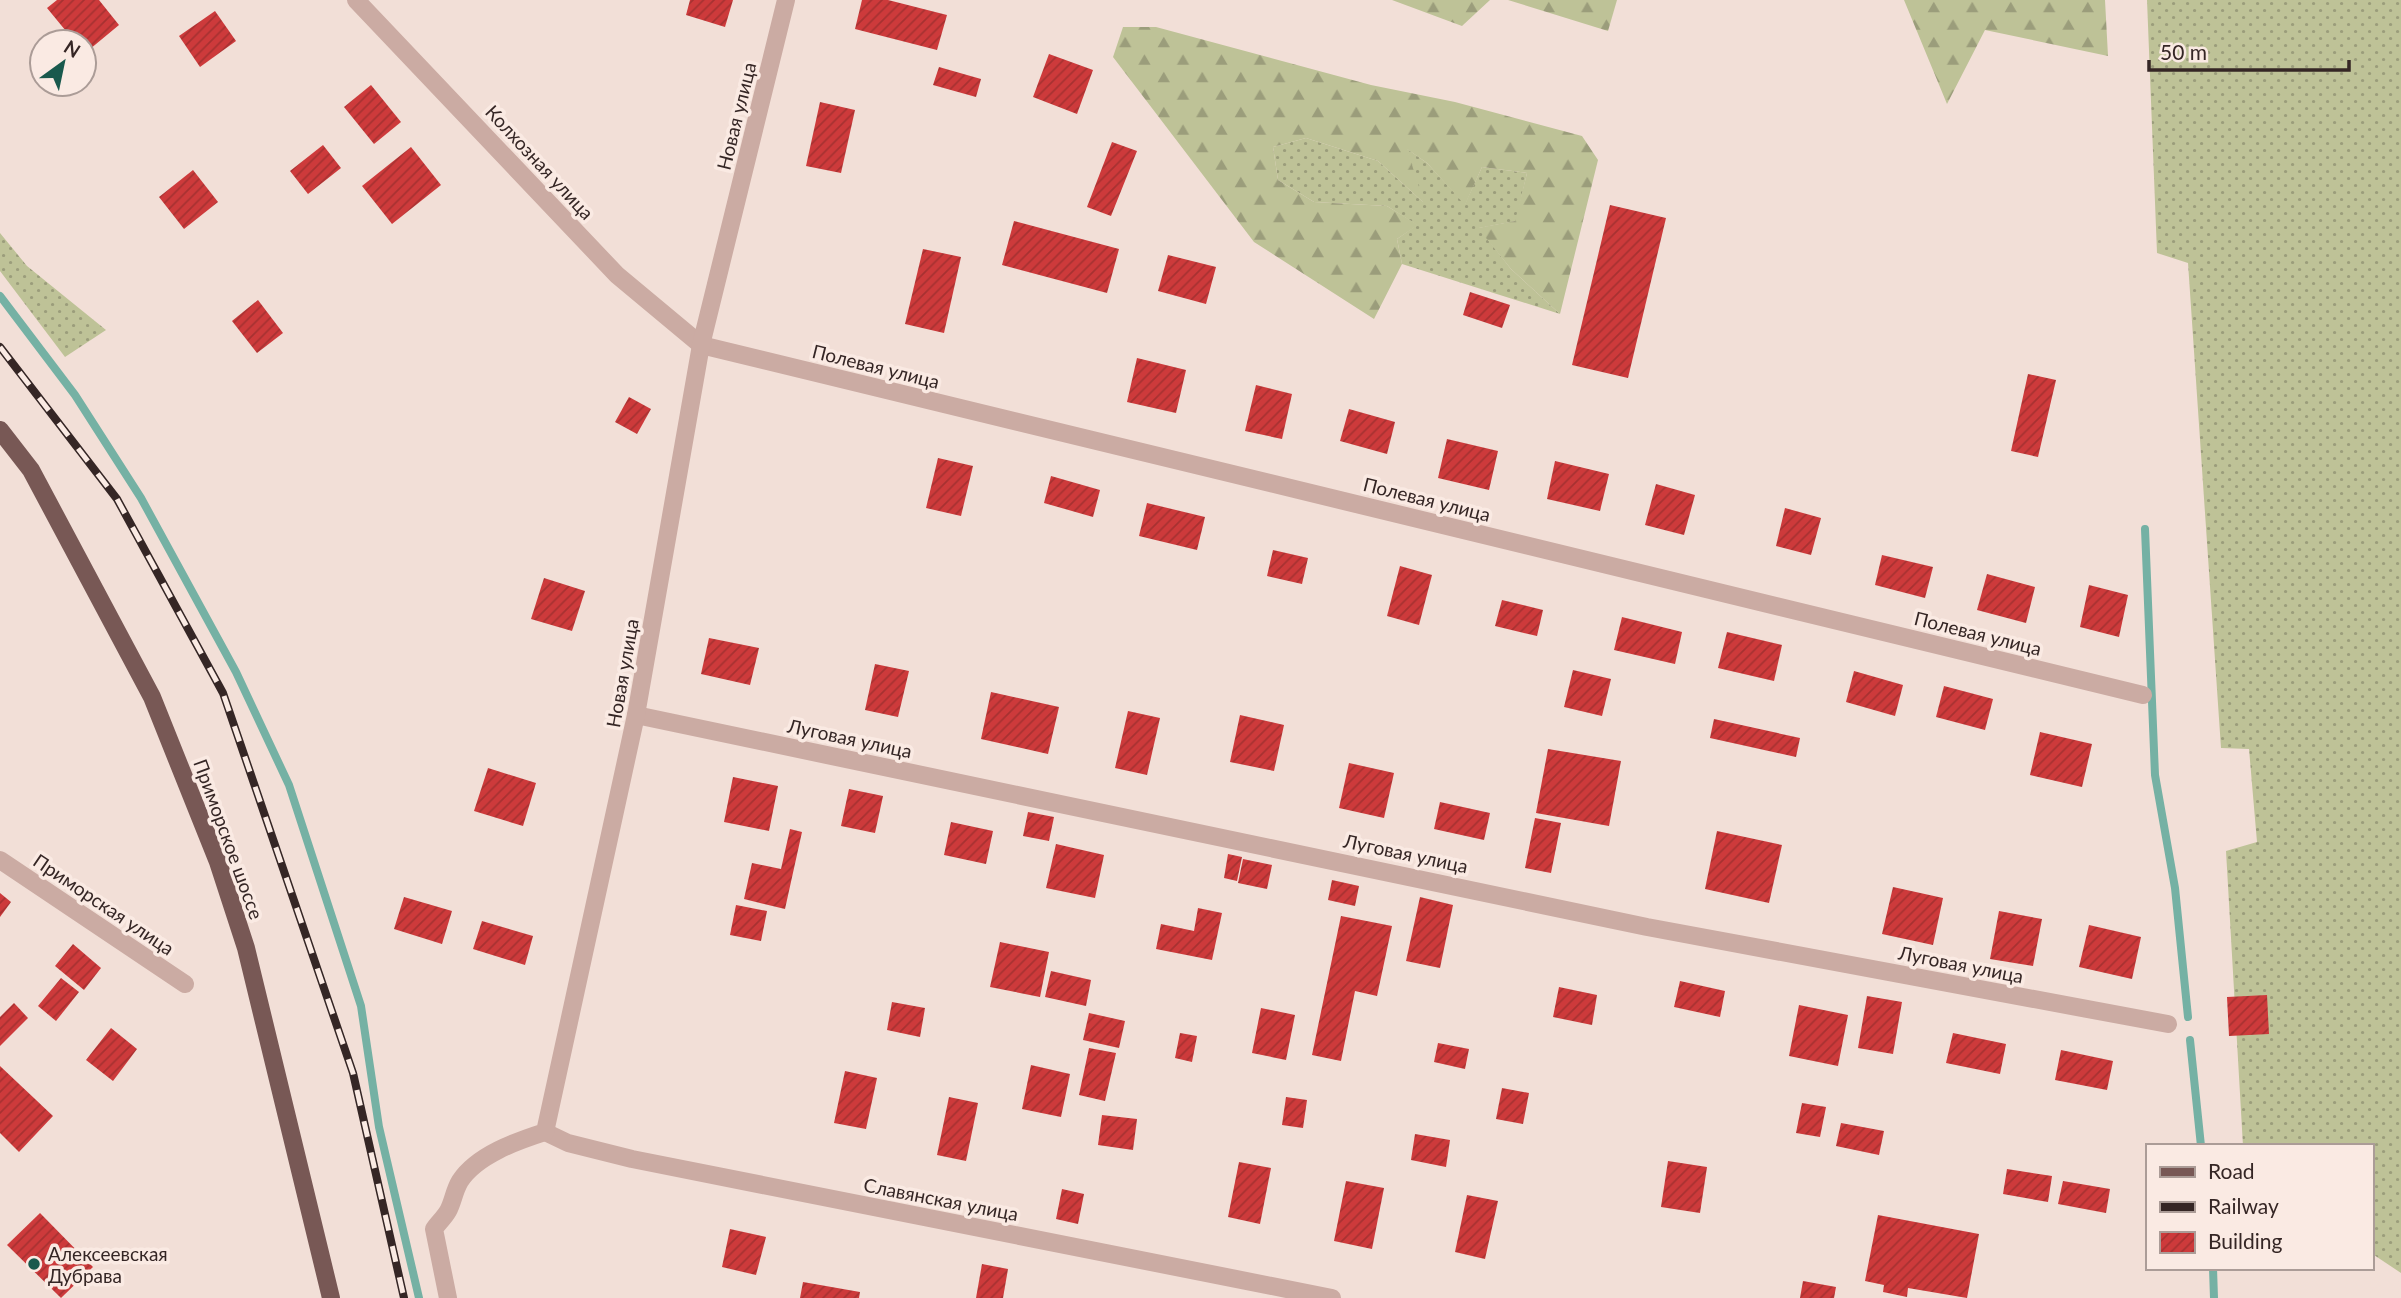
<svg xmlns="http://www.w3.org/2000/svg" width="2401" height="1298" font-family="Lato,sans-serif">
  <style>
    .grass { fill: url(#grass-dots) }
    .forest { fill: url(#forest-firs) }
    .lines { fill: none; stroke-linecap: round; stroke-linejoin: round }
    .stream { stroke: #75b1a4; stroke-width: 8 }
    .building { fill: url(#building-hatch) }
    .minor { stroke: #cbaba3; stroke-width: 18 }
    .major { stroke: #785855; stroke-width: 18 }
    .rail-casing { stroke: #352625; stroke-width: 8 }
    .rail { stroke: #faeae3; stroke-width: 5; stroke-dasharray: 16; stroke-linecap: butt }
    .poi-dot { fill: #19594d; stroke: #faeae3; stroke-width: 2.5 }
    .labels { text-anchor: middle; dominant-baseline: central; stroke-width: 7; stroke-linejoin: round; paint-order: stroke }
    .street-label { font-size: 19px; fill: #352625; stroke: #faeae3 }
    .poi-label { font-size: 19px; fill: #352625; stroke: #faeae3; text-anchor: start }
  </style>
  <defs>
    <pattern id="grass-dots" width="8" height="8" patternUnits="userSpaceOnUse" patternTransform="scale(1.75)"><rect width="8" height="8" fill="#bec297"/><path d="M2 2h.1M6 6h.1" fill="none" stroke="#9b9d7b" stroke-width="1.8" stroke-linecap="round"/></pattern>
    <pattern id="forest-firs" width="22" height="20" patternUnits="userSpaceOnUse" patternTransform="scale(1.75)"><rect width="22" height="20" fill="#bec297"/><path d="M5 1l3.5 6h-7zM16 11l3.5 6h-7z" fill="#9b9d7b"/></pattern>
    <pattern id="building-hatch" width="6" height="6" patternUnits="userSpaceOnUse" patternTransform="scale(1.75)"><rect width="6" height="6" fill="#cd3a3b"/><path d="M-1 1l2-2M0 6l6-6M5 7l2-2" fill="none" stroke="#a73131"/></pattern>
  </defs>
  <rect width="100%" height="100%" fill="#f2dfd7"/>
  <g class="grass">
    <path d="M2147 0H2401V1273L2371 1253V1146H2243L2226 851 2257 842 2249 749 2221 748 2188 263 2157 253Z"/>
    <path d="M1306 138 1378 161 1423 202 1406 148 1427 163 1465 204 1482 167 1527 173 1516 221 1479 228 1511 269 1560 314 1402 264 1397 239 1417 225 1387 206 1314 202 1278 180 1273 147Z"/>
    <path d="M0 233 27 266 106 330 65 357 0 271Z"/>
  </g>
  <g class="forest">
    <path d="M1392 0H1490L1462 26Z"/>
    <path d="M1508 0H1617L1608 31Z"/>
    <path d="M1904 0H2105L2108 56 1985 30 1947 104Z"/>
    <path d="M1123 27H1156L1371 85 1455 102 1582 136 1598 160 1560 314 1511 269 1478 228 1515 221 1527 173 1482 167 1465 205 1427 163 1407 149 1424 203 1378 161 1306 138 1273 147 1278 180 1314 202 1387 206 1418 225 1397 239 1402 264 1374 319 1254 242 1113 57Z"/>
  </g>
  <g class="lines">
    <g class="stream">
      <path d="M0 296 75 395 141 498 236 672 289 785 361 1006 379 1127 419 1298"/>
      <path d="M2145 529 2155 775 2175 888 2188 1017"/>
      <path d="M2190 1040 2201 1146"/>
      <path d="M2213 1268 2214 1298"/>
    </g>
  </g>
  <g class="building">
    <path d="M57 0H99L119 25 84 54V42H75L47 8Z"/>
    <path d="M690 0H733L725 27 686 15Z"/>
    <path d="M862 0H888L947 15 937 50 855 29Z"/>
    <path d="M215 11 236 41 200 67 179 36Z"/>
    <path d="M1049 54 1093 70 1077 114 1033 97Z"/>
    <path d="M939 67 981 79 976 97 933 85Z"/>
    <path d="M371 85 401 122 374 144 344 107Z"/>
    <path d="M820 102 855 110 841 173 806 166Z"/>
    <path d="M1112 142 1137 151 1111 216 1087 207Z"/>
    <path d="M323 145 341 168 308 194 290 171Z"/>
    <path d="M411 147 441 185 392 224 362 186Z"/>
    <path d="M193 170 218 202 184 229 159 197Z"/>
    <path d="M1610 205 1666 218 1628 378 1572 365Z"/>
    <path d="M1014 221 1119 249 1107 293 1002 265Z"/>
    <path d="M923 249 961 257 944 333 905 324Z"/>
    <path d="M1168 255 1216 267 1206 304 1158 291Z"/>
    <path d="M1470 292 1510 305 1502 328 1463 315Z"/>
    <path d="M258 300 283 333 257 353 232 321Z"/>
    <path d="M1137 358 1186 370 1176 413 1127 402Z"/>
    <path d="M2028 374 2056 380 2038 457 2011 451Z"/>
    <path d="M1256 385 1292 394 1282 439 1245 431Z"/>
    <path d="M629 397 651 409 637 434 615 422Z"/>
    <path d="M1349 409 1395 422 1387 454 1340 441Z"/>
    <path d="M1447 439 1498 451 1489 490 1438 478Z"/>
    <path d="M938 458 973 466 961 516 926 508Z"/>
    <path d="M1555 461 1609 474 1600 511 1547 499Z"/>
    <path d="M1051 476 1100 490 1093 517 1044 503Z"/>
    <path d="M1656 484 1695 495 1684 535 1645 525Z"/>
    <path d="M1147 503 1205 517 1197 550 1139 536Z"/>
    <path d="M1785 508 1821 518 1811 555 1776 546Z"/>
    <path d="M1273 550 1308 558 1302 584 1267 576Z"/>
    <path d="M1882 555 1933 567 1925 598 1875 585Z"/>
    <path d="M1400 566 1432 575 1419 625 1387 616Z"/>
    <path d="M1987 574 2035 587 2026 623 1977 610Z"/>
    <path d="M544 578 585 591 572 631 531 619Z"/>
    <path d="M2089 585 2128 595 2119 637 2080 627Z"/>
    <path d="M1502 600 1543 610 1537 636 1495 626Z"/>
    <path d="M1622 617 1682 632 1675 664 1614 650Z"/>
    <path d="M1727 632 1782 645 1774 681 1718 668Z"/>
    <path d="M709 638 759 648 750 685 701 674Z"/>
    <path d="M875 664 909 671 898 717 865 710Z"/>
    <path d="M1573 670 1611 679 1602 716 1564 707Z"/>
    <path d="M1854 671 1903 685 1895 716 1846 702Z"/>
    <path d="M1944 686 1993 699 1985 730 1936 717Z"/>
    <path d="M991 692 1059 707 1048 754 981 739Z"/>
    <path d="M1128 711 1160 718 1147 775 1115 768Z"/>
    <path d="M1240 715 1284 725 1274 771 1230 762Z"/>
    <path d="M1714 719 1800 738 1796 757 1710 738Z"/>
    <path d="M2040 732 2092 744 2082 787 2030 775Z"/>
    <path d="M1548 749 1621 761 1609 826 1536 813Z"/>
    <path d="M1349 763 1394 773 1384 818 1339 808Z"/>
    <path d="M488 768 536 783 523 826 474 811Z"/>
    <path d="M733 777 778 786 769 831 724 822Z"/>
    <path d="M849 789 883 796 875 833 841 826Z"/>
    <path d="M1440 802 1490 813 1484 840 1434 829Z"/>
    <path d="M1028 812 1054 817 1049 841 1023 836Z"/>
    <path d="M1535 818 1561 823 1551 873 1525 868Z"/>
    <path d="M951 822 993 831 986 864 944 855Z"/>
    <path d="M790 829 802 832 785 909 744 899 752 863 781 869Z"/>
    <path d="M1717 831 1782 845 1769 903 1705 889Z"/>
    <path d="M1056 844 1104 855 1095 898 1046 888Z"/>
    <path d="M1228 854 1242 857 1237 881 1224 878Z"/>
    <path d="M1243 859 1272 865 1267 889 1238 883Z"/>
    <path d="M1332 880 1359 886 1355 906 1328 900Z"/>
    <path d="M1893 887 1943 898 1933 945 1882 934Z"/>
    <path d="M0 893 11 902 0 917Z"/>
    <path d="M404 897 452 911 442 944 394 929Z"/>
    <path d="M1420 897 1453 905 1440 968 1406 961Z"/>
    <path d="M736 905 767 911 761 941 730 935Z"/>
    <path d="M1198 908 1222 913 1212 960 1156 949 1161 924 1194 931Z"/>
    <path d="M1999 911 2042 919 2033 966 1990 959Z"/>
    <path d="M1341 916 1392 926 1377 996 1355 991 1341 1061 1312 1055Z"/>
    <path d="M482 921 533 936 525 965 473 949Z"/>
    <path d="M2089 925 2141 937 2132 979 2079 967Z"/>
    <path d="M1000 942 1049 952 1040 997 990 987Z"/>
    <path d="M73 944 101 968 84 990 55 966Z"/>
    <path d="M1051 971 1091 980 1086 1006 1045 997Z"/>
    <path d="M61 978 79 992 56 1021 38 1006Z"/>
    <path d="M1680 981 1725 991 1720 1017 1674 1007Z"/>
    <path d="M1559 987 1597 995 1592 1025 1553 1017Z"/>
    <path d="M2267 995 2269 1034 2229 1036 2227 997Z"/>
    <path d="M1867 996 1902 1002 1893 1054 1858 1048Z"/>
    <path d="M892 1002 925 1008 920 1037 887 1030Z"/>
    <path d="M14 1003 28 1018 0 1046V1017Z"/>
    <path d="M1799 1005 1848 1015 1838 1066 1789 1056Z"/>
    <path d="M1261 1008 1295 1015 1286 1060 1252 1053Z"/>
    <path d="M1089 1013 1125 1021 1119 1048 1083 1040Z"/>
    <path d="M111 1028 137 1049 113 1081 86 1060Z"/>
    <path d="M1180 1033 1197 1036 1192 1062 1175 1058Z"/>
    <path d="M1953 1033 2006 1044 2000 1074 1946 1063Z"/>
    <path d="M1438 1043 1469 1049 1465 1069 1434 1062Z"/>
    <path d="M1089 1048 1116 1053 1105 1101 1079 1095Z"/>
    <path d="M2061 1050 2113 1061 2107 1090 2055 1080Z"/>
    <path d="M1031 1065 1070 1074 1061 1117 1022 1109Z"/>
    <path d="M0 1066 53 1116 19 1152 0 1133Z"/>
    <path d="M845 1071 877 1078 866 1129 834 1123Z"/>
    <path d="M1502 1088 1529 1093 1523 1124 1496 1119Z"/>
    <path d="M949 1097 978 1103 966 1161 937 1155Z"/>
    <path d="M1286 1097 1307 1100 1303 1128 1282 1125Z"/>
    <path d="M1802 1103 1826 1107 1820 1137 1796 1133Z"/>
    <path d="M1102 1115 1137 1119 1133 1150 1098 1145Z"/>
    <path d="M1841 1123 1884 1131 1879 1155 1836 1146Z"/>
    <path d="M1415 1134 1450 1140 1446 1167 1411 1160Z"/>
    <path d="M1668 1161 1707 1167 1700 1213 1661 1207Z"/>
    <path d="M1239 1162 1271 1168 1260 1224 1228 1217Z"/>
    <path d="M2007 1169 2052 1176 2048 1202 2003 1194Z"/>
    <path d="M1346 1181 1384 1188 1372 1249 1334 1241Z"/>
    <path d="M2063 1181 2110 1189 2106 1213 2058 1204Z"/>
    <path d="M1062 1189 1084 1194 1078 1224 1056 1219Z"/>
    <path d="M1467 1195 1498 1201 1485 1259 1455 1252Z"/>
    <path d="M40 1213 93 1267 61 1298 7 1245Z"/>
    <path d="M1878 1215 1979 1234 1967 1298 1908 1288 1907 1297 1883 1292 1884 1285 1865 1281Z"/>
    <path d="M730 1229 766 1237 756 1275 722 1267Z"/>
    <path d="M982 1264 1008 1269 1003 1298H976Z"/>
    <path d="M1803 1281 1836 1287 1834 1298H1800Z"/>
    <path d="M803 1282 860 1292 859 1298H800Z"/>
  </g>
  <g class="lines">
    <g class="minor">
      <path d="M356 0 617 275 701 345 2143 695"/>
      <path d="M636 715 1647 927 2168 1024"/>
      <path d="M0 860 185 984"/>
      <path d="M545 1132 568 1143 632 1159 1332 1298"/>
      <path d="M448 1298 434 1229C438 1223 444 1218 448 1211 453 1202 454 1191 460 1181 477 1155 517 1141 545 1132L636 715 701 345 786 0"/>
    </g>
    <path class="major" d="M0 430 31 470 152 697 218 862 246 948 331 1298"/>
    <defs>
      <path id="rail" d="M0 347 117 499 223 693 353 1073 404 1298"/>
    </defs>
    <use href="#rail" class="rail-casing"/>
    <use href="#rail" class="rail"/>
  </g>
  <circle class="poi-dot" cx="34" cy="1264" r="7"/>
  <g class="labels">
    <g class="street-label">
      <text transform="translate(736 116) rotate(-76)">Новая улица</text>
      <text transform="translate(540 162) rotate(47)">Колхозная улица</text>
      <text transform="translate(876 366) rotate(14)">Полевая улица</text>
      <text transform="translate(1427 499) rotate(14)">Полевая улица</text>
      <text transform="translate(1978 633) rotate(14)">Полевая улица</text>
      <text transform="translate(622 673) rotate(-80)">Новая улица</text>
      <text transform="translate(850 738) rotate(12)">Луговая улица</text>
      <text transform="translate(229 839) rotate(70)">Приморское шоссе</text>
      <text transform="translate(1406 853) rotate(12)">Луговая улица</text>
      <text transform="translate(104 904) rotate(34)">Приморская улица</text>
      <text transform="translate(1961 964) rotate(11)">Луговая улица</text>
      <text transform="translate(941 1199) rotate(11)">Славянская улица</text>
    </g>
    <g class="poi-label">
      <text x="48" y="1253">Алексеевская<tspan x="48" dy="22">Дубрава</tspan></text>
    </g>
  </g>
  <rect x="2146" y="1144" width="228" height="126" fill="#faeae3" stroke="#ab9c97" stroke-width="2"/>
  <rect x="2160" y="1167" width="35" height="10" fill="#785855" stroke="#ab9c97" stroke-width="2"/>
  <text x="2208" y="1179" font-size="21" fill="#352625">Road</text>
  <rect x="2160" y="1202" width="35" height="10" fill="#352625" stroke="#ab9c97" stroke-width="2"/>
  <text x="2208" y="1214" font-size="21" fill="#352625">Railway</text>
  <rect x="2160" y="1232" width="35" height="21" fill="url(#building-hatch)" stroke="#ab9c97" stroke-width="2"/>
  <text x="2208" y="1249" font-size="21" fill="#352625">Building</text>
  <g transform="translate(63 63) rotate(33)"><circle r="33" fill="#faeae3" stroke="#ab9c97" stroke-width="2"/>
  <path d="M0-5L12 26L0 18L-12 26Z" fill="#19594d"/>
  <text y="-10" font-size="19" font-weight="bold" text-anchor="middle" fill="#352625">N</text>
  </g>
  <path d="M2149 60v10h200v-10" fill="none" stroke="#352625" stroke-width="3.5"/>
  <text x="2160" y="60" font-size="21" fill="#352625" stroke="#faeae3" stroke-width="5" paint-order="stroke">50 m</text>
</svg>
